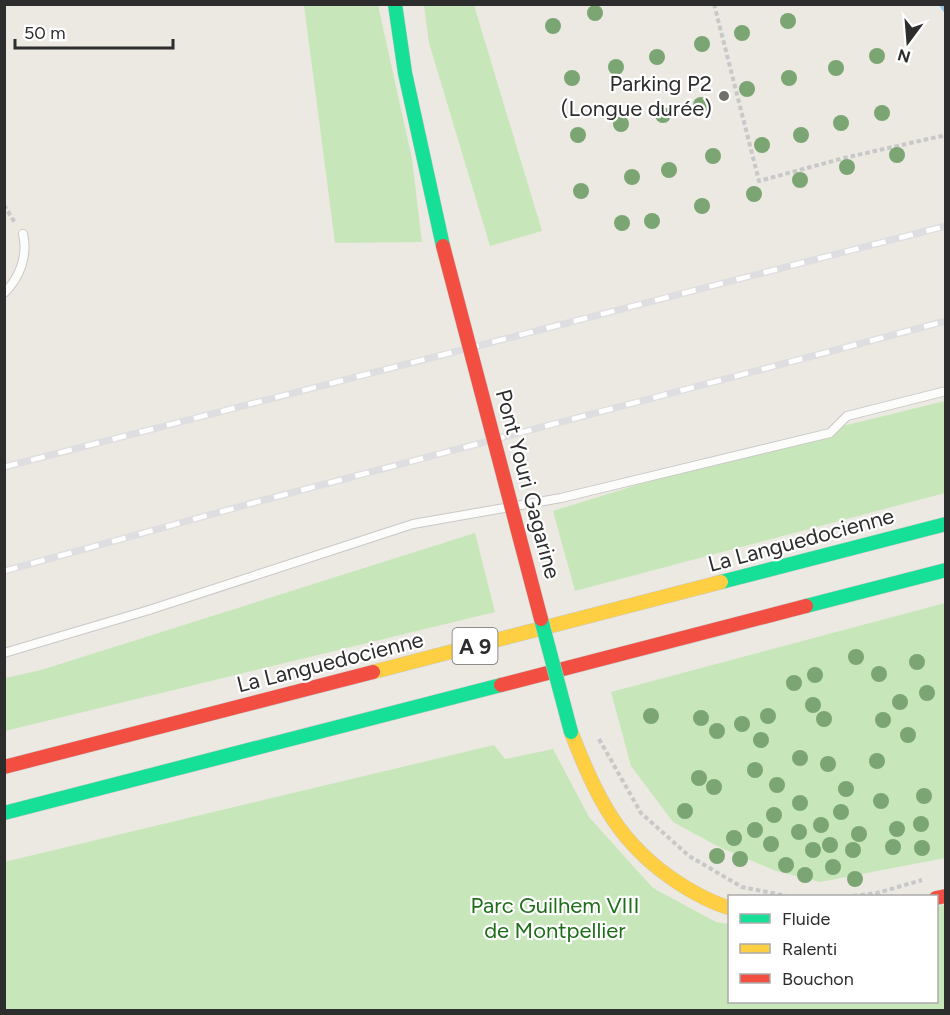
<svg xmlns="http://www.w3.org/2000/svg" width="950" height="1015" font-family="Figtree,sans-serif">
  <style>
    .green { fill: #c7e7bb }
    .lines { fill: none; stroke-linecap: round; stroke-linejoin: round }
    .stream { stroke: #95caee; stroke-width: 6 }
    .lane-casing { stroke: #c9c8c7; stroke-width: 10 }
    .fast-casing { stroke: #c9c8c7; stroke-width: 15 }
    .slow-casing { stroke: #c9c8c7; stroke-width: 15 }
    .jam-casing { stroke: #c9c8c7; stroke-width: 15 }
    .path { stroke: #c8c8c8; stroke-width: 4; stroke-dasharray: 4.5 3; stroke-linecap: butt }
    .lane { stroke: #fcfcfb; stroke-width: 8 }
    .fast { stroke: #16e098; stroke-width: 14 }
    .slow { stroke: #ffcf43; stroke-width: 14 }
    .jam { stroke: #f24e42; stroke-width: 14 }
    .rail-casing { stroke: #dedee0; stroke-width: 7 }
    .rail { stroke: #fff; stroke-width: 4.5; stroke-dasharray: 14; stroke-linecap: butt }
    .fast-bridge-casing { stroke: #c9c8c7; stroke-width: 15; stroke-linecap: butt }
    .jam-bridge-casing { stroke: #c9c8c7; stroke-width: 15; stroke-linecap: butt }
    .fast-bridge { stroke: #16e098; stroke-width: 14 }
    .jam-bridge { stroke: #f24e42; stroke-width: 14 }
    .tree { fill: #7ba573 }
    .poi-dot { fill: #706f6c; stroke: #fff; stroke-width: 2 }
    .labels { text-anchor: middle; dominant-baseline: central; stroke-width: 4.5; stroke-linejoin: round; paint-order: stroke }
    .shield { fill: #fff; stroke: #6c6c6c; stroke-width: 1.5 }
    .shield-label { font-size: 21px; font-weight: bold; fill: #2d2d2d }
    .poi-label { font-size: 22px; fill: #2d2d2d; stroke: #fff; text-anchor: end }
    .street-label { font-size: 22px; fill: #2d2d2d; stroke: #fff }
    .park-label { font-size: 22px; fill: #1e6e19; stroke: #fff }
  </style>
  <rect width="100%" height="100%" fill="#ece9e2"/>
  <g class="green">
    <path d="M304 5H378L412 159 422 242 335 243Z"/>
    <path d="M424 5H474L542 231 490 246 429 43Z"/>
    <path d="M945 401V493L575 591 553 511 769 444Z"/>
    <path d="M475 533 495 612 5 731V678L41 670Z"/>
    <path d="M945 603V858L820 882 776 871 719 847 673 822 631 766 611 692Z"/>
    <path d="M494 745 505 759 553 749 589 817 653 888 716 922 729 924 730 1002H936L937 907 945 904V1010H5L4 862Z"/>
  </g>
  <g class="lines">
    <path class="stream" d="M942 4 946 10"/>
    <defs>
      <g id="lane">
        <path d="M4 293C20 278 28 255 23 234"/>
        <path d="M4 653 149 610 413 524 561 498 830 433 847 416 946 391"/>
      </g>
      <g id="fast">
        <path d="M395 4 405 73 443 246"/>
        <path d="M721 582 946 524"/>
        <path d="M806 606 946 570"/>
        <path d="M4 813 501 685"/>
      </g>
      <g id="slow">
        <path d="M373 672 721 582"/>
        <path d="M571 732C597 798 618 844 680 884 696 894 712 903 730 908"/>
      </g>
      <g id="jam">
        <path d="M501 685 806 606"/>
        <path d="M4 767 373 672"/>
        <path d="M936 898 946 896"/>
      </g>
    </defs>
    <use href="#lane" class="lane-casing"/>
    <use href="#fast" class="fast-casing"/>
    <use href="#slow" class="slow-casing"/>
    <use href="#jam" class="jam-casing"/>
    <g class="path">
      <path d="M714 4 759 181 844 158 946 135"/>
      <path d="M4 205 15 223"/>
      <path d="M599 739 641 813 689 856 742 887 787 896"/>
      <path d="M853 896 877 893 922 880"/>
    </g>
    <use href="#lane" class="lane"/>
    <use href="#fast" class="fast"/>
    <use href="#slow" class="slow"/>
    <use href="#jam" class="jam"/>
    <defs>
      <g id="rail">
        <path d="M4 467 946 226"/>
        <path d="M4 571 264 500 946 321"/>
      </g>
    </defs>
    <use href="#rail" class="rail-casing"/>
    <use href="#rail" class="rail"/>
    <defs>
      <path id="fast-bridge" d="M541 619 571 732"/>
      <path id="jam-bridge" d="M443 246 541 619"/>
    </defs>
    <use href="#fast-bridge" class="fast-bridge-casing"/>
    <use href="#jam-bridge" class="jam-bridge-casing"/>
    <use href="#fast-bridge" class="fast-bridge"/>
    <use href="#jam-bridge" class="jam-bridge"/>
  </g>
  <g class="tree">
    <circle cx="595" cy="13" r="8"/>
    <circle cx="788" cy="21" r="8"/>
    <circle cx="553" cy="26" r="8"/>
    <circle cx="742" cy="33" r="8"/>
    <circle cx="702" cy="44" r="8"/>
    <circle cx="877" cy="56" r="8"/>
    <circle cx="657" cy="57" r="8"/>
    <circle cx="616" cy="67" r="8"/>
    <circle cx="836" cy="68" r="8"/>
    <circle cx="572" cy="78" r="8"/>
    <circle cx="789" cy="78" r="8"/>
    <circle cx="747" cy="89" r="8"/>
    <circle cx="701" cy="105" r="8"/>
    <circle cx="882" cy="113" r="8"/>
    <circle cx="663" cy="115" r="8"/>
    <circle cx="841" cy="123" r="8"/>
    <circle cx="621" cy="124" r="8"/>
    <circle cx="578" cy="135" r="8"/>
    <circle cx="801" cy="135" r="8"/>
    <circle cx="762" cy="145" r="8"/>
    <circle cx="897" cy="155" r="8"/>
    <circle cx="713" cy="156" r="8"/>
    <circle cx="847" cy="167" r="8"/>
    <circle cx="669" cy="170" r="8"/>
    <circle cx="632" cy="177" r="8"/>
    <circle cx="800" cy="180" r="8"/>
    <circle cx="581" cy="191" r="8"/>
    <circle cx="754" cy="194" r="8"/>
    <circle cx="702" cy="206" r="8"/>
    <circle cx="652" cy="221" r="8"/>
    <circle cx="622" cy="223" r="8"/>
    <circle cx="856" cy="657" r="8"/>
    <circle cx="917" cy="662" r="8"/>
    <circle cx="879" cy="674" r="8"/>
    <circle cx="815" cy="675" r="8"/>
    <circle cx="794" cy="683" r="8"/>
    <circle cx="927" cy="693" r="8"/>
    <circle cx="900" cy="702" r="8"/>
    <circle cx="813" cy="705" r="8"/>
    <circle cx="651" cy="716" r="8"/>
    <circle cx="768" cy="716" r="8"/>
    <circle cx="701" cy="718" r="8"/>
    <circle cx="824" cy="719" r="8"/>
    <circle cx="883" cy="720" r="8"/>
    <circle cx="742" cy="724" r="8"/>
    <circle cx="717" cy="731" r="8"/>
    <circle cx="908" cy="735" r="8"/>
    <circle cx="761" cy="740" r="8"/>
    <circle cx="800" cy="758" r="8"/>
    <circle cx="877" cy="761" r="8"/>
    <circle cx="828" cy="764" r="8"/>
    <circle cx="755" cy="770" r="8"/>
    <circle cx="699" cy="778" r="8"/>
    <circle cx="777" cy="785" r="8"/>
    <circle cx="714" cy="787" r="8"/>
    <circle cx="846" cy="789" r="8"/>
    <circle cx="924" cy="796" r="8"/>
    <circle cx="881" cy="801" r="8"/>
    <circle cx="800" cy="803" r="8"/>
    <circle cx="685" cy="811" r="8"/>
    <circle cx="841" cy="812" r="8"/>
    <circle cx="774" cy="815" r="8"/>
    <circle cx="921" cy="824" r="8"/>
    <circle cx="821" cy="825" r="8"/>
    <circle cx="897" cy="829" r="8"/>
    <circle cx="755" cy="830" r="8"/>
    <circle cx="799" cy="832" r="8"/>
    <circle cx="859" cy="834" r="8"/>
    <circle cx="734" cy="838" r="8"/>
    <circle cx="771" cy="844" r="8"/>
    <circle cx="830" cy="845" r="8"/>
    <circle cx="893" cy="847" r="8"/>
    <circle cx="922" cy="848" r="8"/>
    <circle cx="813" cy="850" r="8"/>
    <circle cx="853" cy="850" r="8"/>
    <circle cx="717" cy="856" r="8"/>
    <circle cx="740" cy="859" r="8"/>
    <circle cx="786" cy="865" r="8"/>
    <circle cx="833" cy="867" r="8"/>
    <circle cx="805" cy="875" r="8"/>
    <circle cx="855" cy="879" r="8"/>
  </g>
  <circle class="poi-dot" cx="724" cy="96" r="6"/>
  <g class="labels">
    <rect class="shield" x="452.5" y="628" width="45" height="36" rx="4.5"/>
    <g class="shield-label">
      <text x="475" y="646">A 9</text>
    </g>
    <g class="poi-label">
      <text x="712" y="83">Parking P2<tspan x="712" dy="25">(Longue durée)</tspan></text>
    </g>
    <g class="street-label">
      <text transform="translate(528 484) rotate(75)">Pont Youri Gagarine</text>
      <text transform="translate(801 540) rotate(-15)">La Languedocienne</text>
      <text transform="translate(330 662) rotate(-14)">La Languedocienne</text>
    </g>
    <g class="park-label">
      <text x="555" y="905">Parc Guilhem VIII<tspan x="555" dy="25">de Montpellier</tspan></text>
    </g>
  </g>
  <rect width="950" height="1015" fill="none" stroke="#2d2d2d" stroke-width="12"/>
  <rect x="728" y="895" width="210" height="108" fill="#ffffff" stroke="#ababab" stroke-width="1.5"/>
  <rect x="740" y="914" width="30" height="9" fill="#16e098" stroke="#ababab" stroke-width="1.5"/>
  <text x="782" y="925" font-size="18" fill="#2d2d2d">Fluide</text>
  <rect x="740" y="944" width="30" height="9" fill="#ffcf43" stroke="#ababab" stroke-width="1.5"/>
  <text x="782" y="955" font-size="18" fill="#2d2d2d">Ralenti</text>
  <rect x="740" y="974" width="30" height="9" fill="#f24e42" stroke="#ababab" stroke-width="1.5"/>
  <text x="782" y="985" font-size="18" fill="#2d2d2d">Bouchon</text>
  <g transform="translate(908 42) rotate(196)" stroke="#ffffff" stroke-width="4.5" paint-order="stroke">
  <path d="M0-4.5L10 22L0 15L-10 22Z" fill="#2d2d2d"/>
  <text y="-9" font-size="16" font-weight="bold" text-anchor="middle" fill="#2d2d2d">N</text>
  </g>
  <path d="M15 39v9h158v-9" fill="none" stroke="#2d2d2d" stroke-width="3"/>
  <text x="24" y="39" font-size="18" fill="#2d2d2d" stroke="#ffffff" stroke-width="4.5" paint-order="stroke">50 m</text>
</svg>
